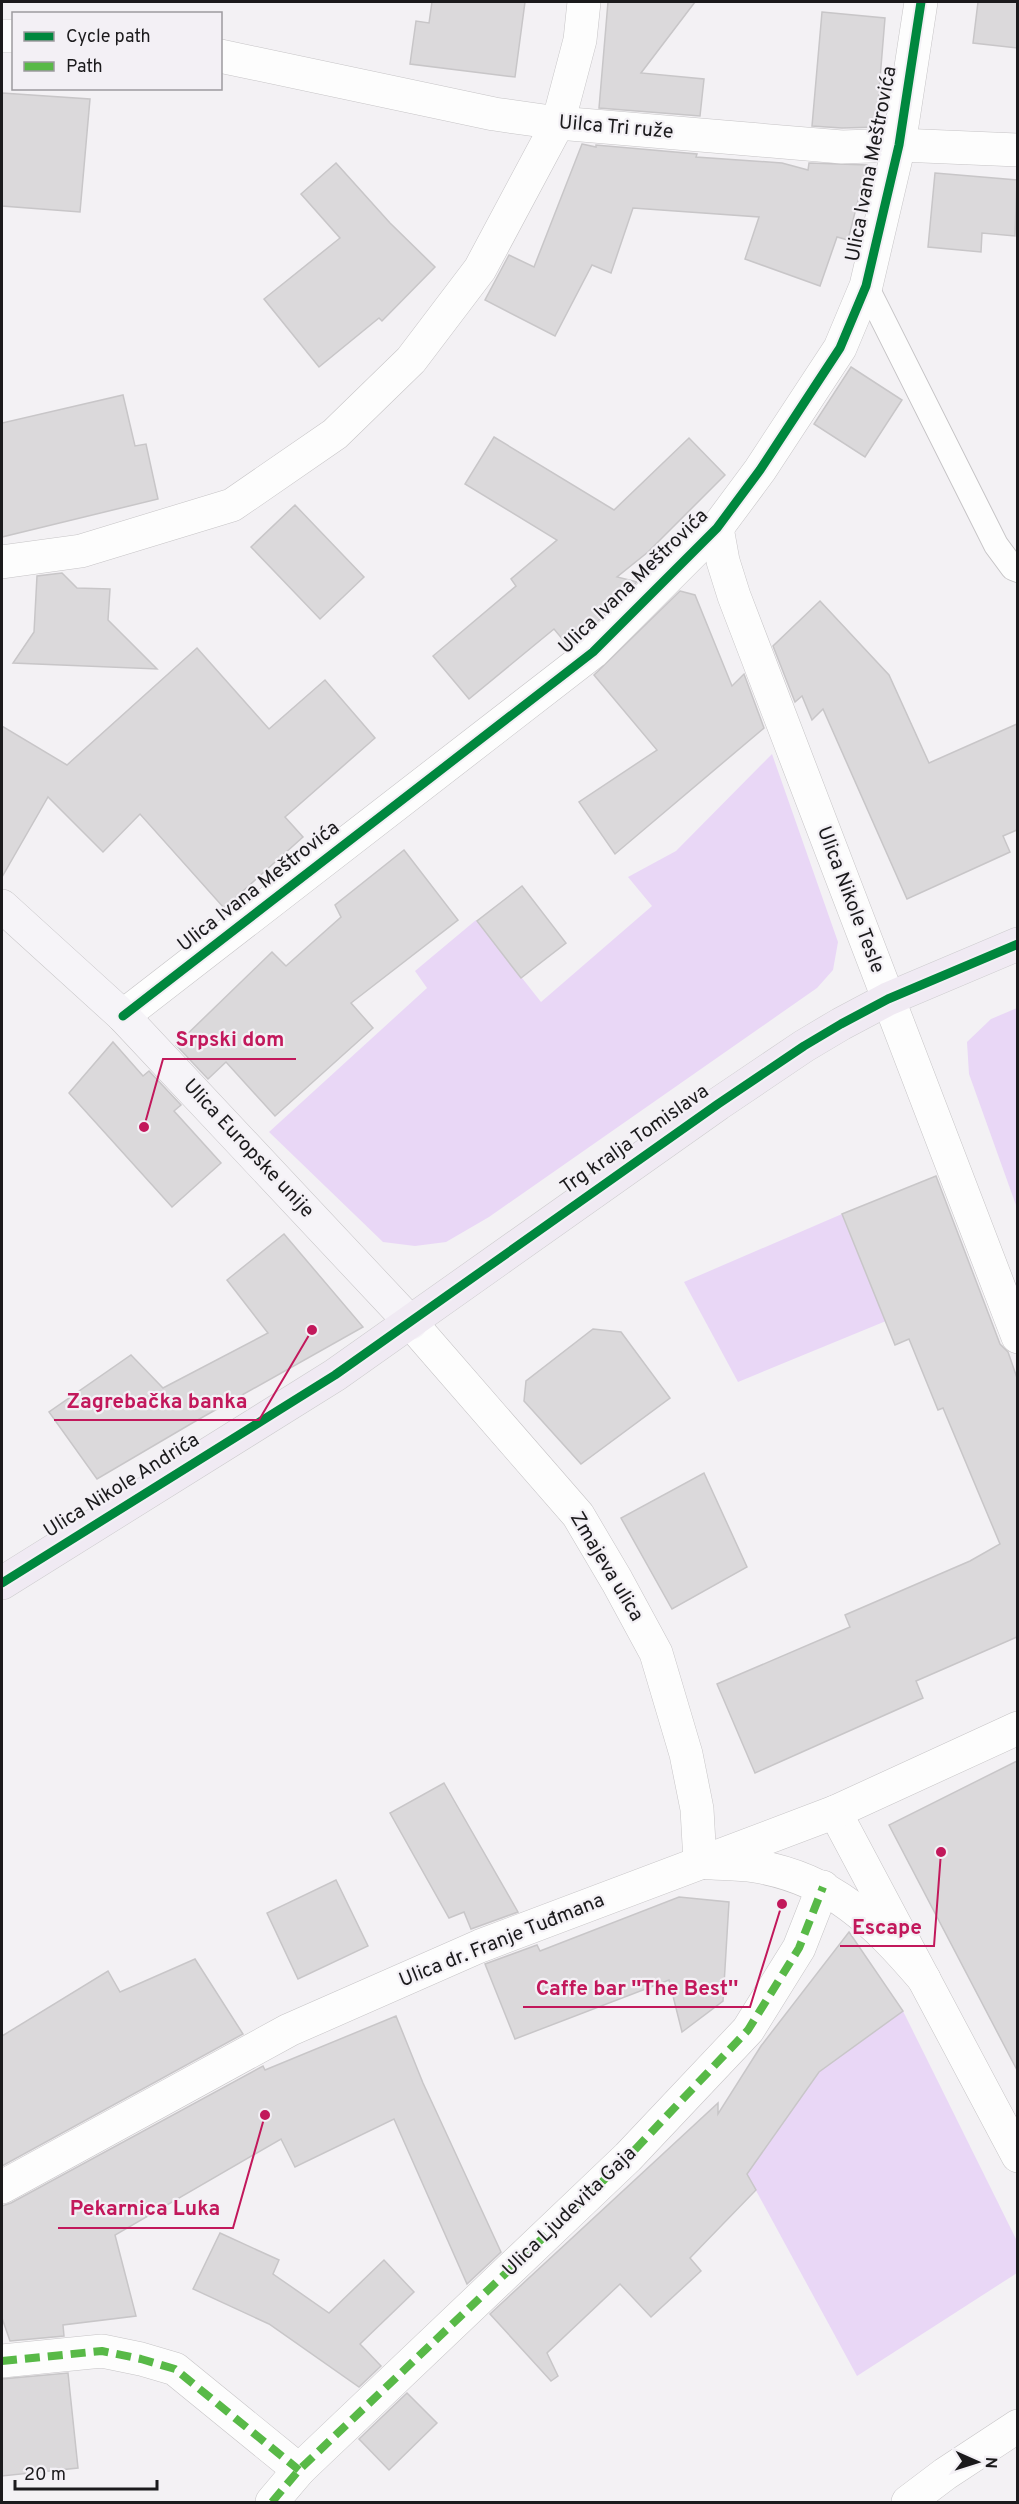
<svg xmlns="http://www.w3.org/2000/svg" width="1019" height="2504" font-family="Overpass,sans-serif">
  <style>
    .green { fill: #e9d7f6 }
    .building { fill: #dbd9db; stroke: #c8c6c8; stroke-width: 1.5 }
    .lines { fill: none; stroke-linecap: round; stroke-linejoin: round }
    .lane-casing { stroke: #c6c4c6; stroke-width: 26 }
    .street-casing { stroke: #c6c4c6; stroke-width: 34 }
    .secondary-casing { stroke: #c6c4c6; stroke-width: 34 }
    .primary-casing { stroke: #cdccce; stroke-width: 34 }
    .lane { stroke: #fdfdfd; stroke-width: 24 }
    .street { stroke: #fdfdfd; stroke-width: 33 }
    .secondary { stroke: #f6f4f8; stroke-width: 33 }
    .primary { stroke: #f0eaf3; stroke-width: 33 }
    .quiet { stroke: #58b947; stroke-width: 8; stroke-dasharray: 15 8; stroke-linecap: butt }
    .cycleway-casing { stroke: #f3f0f5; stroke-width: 13 }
    .cycleway { stroke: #00873e; stroke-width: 9 }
    .labels { text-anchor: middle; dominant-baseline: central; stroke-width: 4.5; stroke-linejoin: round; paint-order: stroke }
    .street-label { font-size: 20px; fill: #1b1a1c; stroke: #f3f0f5 }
    .leader { fill: none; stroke: #c2185b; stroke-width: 2 }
    .callout-dot { fill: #c2185b; stroke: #f3f0f5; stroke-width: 2 }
    .callout-label { font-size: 21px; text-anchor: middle; font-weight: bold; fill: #c2185b; stroke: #f3f0f5; stroke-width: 4.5; stroke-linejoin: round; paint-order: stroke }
  </style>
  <rect width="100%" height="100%" fill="#f3f1f4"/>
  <g class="green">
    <path d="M772 754 838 942 833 970 817 988 489 1217 446 1242 415 1246 383 1242 269 1132 427 988 415 971 476 920 541 1002 652 906 628 877 676 851Z"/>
    <path d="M1017 1008V1208L969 1074 967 1042 991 1019Z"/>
    <path d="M842 1214 886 1321 738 1382 684 1282Z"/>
    <path d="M903 2011 1017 2241V2273L857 2376 747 2174 819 2072Z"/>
  </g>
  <g class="building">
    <path d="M432 2H525L515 77 410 64 416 21 429 23Z"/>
    <path d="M608 2H695L641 73 704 79 700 116 599 108Z"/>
    <path d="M978 2H1017V48L973 43Z"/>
    <path d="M822 12 885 18 876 127 842 128 812 126Z"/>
    <path d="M2 93 90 99 80 212 2 206Z"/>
    <path d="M582 144 596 147V145L697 154 696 157 782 163 808 170 809 163 867 165 848 240 837 237 820 286 745 259 759 217 633 208 611 273 592 265 555 336 485 300 509 255 534 267Z"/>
    <path d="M336 163 390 223 435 267 382 321 379 318 319 367 264 299 340 238 301 194Z"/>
    <path d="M935 173 1017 180 1015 236 982 233 981 252 928 247Z"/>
    <path d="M851 367 902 400 865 457 814 424Z"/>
    <path d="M123 395 135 446 146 444 158 499 2 537V423Z"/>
    <path d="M494 437 614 510 689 438 725 475 648 552 617 577 637 582 581 638 569 647 554 629 469 699 433 656 516 586 511 579 557 540 465 484Z"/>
    <path d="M295 505 364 577 320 619 251 547Z"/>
    <path d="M62 573 77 588 110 589 108 620 157 669 13 663 34 632 37 576Z"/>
    <path d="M680 591 695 595 732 686 744 674 764 728 615 854 579 802 657 750 594 675Z"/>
    <path d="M820 601 889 675 929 763 1017 724V830L1003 836 1010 852 907 899 823 709 812 720 802 696 795 702 773 646Z"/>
    <path d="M197 648 269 729 325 680 375 738 285 817 303 837 224 908 140 814 103 852 48 797 2 877V726L67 765Z"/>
    <path d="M404 850 458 920 351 1003 373 1028 275 1116 226 1062 208 1079 176 1045 272 952 286 966 341 917 335 905Z"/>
    <path d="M522 886 566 943 521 978 477 921Z"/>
    <path d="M113 1042 143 1076 149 1071 181 1105 174 1111 221 1163 172 1207 69 1093Z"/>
    <path d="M936 1176 1000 1344 1008 1352 1017 1378V1637L916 1681 923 1698 755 1773 717 1684 850 1627 845 1615 970 1561 1000 1544 943 1408 938 1410 909 1339 895 1345 842 1214Z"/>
    <path d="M284 1234 363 1327 194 1422 97 1479 49 1412 131 1355 163 1388 268 1333 227 1280Z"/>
    <path d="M593 1329 621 1332 670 1398 581 1464 524 1401 526 1381Z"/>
    <path d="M704 1473 747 1567 672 1609 621 1518Z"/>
    <path d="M1017 1761V2070L889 1825Z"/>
    <path d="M444 1783 518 1912 471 1929 464 1912 449 1918 390 1813Z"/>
    <path d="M336 1880 368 1946 298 1979 267 1913Z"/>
    <path d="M679 1897 729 1902 723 2001 682 2032 669 1980 515 2039 485 1964 537 1945 540 1951Z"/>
    <path d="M849 1932 903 2011 819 2072 747 2174 756 2190 690 2258 701 2271 651 2317 620 2284 547 2353 558 2376 551 2381 490 2314 718 2103V2114L761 2046Z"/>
    <path d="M195 1959 243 2034 2 2166V2036L108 1971 120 1992Z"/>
    <path d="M396 2016 423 2083 501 2252 467 2284 394 2119 295 2167 281 2139 115 2235 136 2316 63 2325 64 2336 10 2341 2 2318V2206L11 2203 263 2066 265 2070Z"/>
    <path d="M220 2233 279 2260 273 2274 329 2313 384 2260 414 2292 360 2344 381 2366 359 2387 269 2324 193 2289Z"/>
    <path d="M68 2373 78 2468 2 2476V2379Z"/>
    <path d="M407 2393 437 2423 389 2470 359 2439Z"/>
  </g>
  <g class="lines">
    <defs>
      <path id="lane" d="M866 286 996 545 1013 568 1018 570"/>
      <g id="street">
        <path d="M2 36H14"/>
        <path d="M220 56 494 114 558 123 842 147 899 145 1018 150"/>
        <path d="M717 528 723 561 734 596 1018 1337"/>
        <path d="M2 562 81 551 232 505 335 434 411 360 480 269 558 123 580 40 584 2"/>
        <path d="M123 1016 593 652 717 528 760 470 840 348 866 286 899 145 921 2"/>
        <path d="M411 1323 578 1515 617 1581 656 1653 686 1754 697 1809 700 1862C718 1864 737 1863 755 1866 833 1879 875 1922 924 1979"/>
        <path d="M835 1812 1018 2156"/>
        <path d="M2 2187 289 2030 480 1946 835 1812 1018 1728"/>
        <path d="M2 2361 102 2351 141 2359 175 2369 299 2470"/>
        <path d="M272 2502 299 2470 628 2157 748 2030 799 1948 823 1887"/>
        <path d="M908 2502 945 2474 1018 2426"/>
      </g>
      <path id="secondary" d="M2 906 123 1016 411 1323"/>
      <path id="primary" d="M2 1583 335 1375 718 1104 804 1046 841 1024 888 999 1018 944"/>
    </defs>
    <use href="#lane" class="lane-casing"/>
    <use href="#street" class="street-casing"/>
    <use href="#secondary" class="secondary-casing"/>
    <use href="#primary" class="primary-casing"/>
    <use href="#lane" class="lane"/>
    <use href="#street" class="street"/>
    <use href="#secondary" class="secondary"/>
    <use href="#primary" class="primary"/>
    <g class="quiet">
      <path d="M2 2361 102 2351 141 2359 175 2369 299 2470"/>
      <path d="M272 2502 299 2470 628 2157 748 2030 799 1948 823 1887"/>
    </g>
    <defs>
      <g id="cycleway">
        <path d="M123 1016 593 652 717 528 760 470 840 348 866 286 899 145 921 2"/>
        <path d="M2 1583 335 1375 718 1104 804 1046 841 1024 888 999 1018 944"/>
      </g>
    </defs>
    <use href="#cycleway" class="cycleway-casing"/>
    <use href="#cycleway" class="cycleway"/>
  </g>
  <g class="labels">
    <g class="street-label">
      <text transform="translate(616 128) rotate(5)">Uilca Tri ruže</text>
      <text transform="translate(872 164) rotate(-79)">Ulica Ivana Meštrovića</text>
      <text transform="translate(634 582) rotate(-44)">Ulica Ivana Meštrovića</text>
      <text transform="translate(259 887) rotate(-38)">Ulica Ivana Meštrovića</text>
      <text transform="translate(850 900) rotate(69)">Ulica Nikole Tesle</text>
      <text transform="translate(635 1140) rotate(-35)">Trg kralja Tomislava</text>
      <text transform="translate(248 1149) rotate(47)">Ulica Europske unije</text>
      <text transform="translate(122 1486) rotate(-32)">Ulica Nikole Andrića</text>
      <text transform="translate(606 1567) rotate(59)">Zmajeva ulica</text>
      <text transform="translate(502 1941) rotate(-22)">Ulica dr. Franje Tuđmana</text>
      <text transform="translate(570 2212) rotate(-44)">Ulica Ljudevita Gaja</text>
    </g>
  </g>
  <path class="leader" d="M144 1127L163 1059H296M312 1330L259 1420H54M941 1852L934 1946H840M782 1904L750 2007H523M265 2115L233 2228H58"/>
  <g class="callout-dot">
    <circle cx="144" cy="1127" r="6"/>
    <circle cx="312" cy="1330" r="6"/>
    <circle cx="941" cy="1852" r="6"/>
    <circle cx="782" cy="1904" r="6"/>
    <circle cx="265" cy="2115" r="6"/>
  </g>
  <g class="callout-label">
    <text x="230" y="1046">Srpski dom</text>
    <text x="157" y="1408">Zagrebačka banka</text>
    <text x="887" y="1934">Escape</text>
    <text x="637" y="1995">Caffe bar ''The Best''</text>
    <text x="145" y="2215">Pekarnica Luka</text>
  </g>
  <rect width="1019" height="2504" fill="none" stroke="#1b1a1c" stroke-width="6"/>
  <rect x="12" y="12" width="210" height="78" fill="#f3f0f5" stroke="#9d9a9e" stroke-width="1.5"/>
  <rect x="24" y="32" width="30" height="9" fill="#00873e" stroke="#9d9a9e" stroke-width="1.5"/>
  <text x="66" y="42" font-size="18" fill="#1b1a1c">Cycle path</text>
  <rect x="24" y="62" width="30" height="9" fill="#58b947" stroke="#9d9a9e" stroke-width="1.5"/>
  <text x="66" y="72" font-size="18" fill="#1b1a1c">Path</text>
  <g transform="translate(977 2462) rotate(93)" stroke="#f3f0f5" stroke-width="4.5" paint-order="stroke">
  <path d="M0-4.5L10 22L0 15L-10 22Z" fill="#1b1a1c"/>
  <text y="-9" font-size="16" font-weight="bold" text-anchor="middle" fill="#1b1a1c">N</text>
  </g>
  <path d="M15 2480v9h142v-9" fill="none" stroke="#1b1a1c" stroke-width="3"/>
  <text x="24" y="2480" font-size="18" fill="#1b1a1c" stroke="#f3f0f5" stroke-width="4.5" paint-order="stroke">20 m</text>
</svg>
